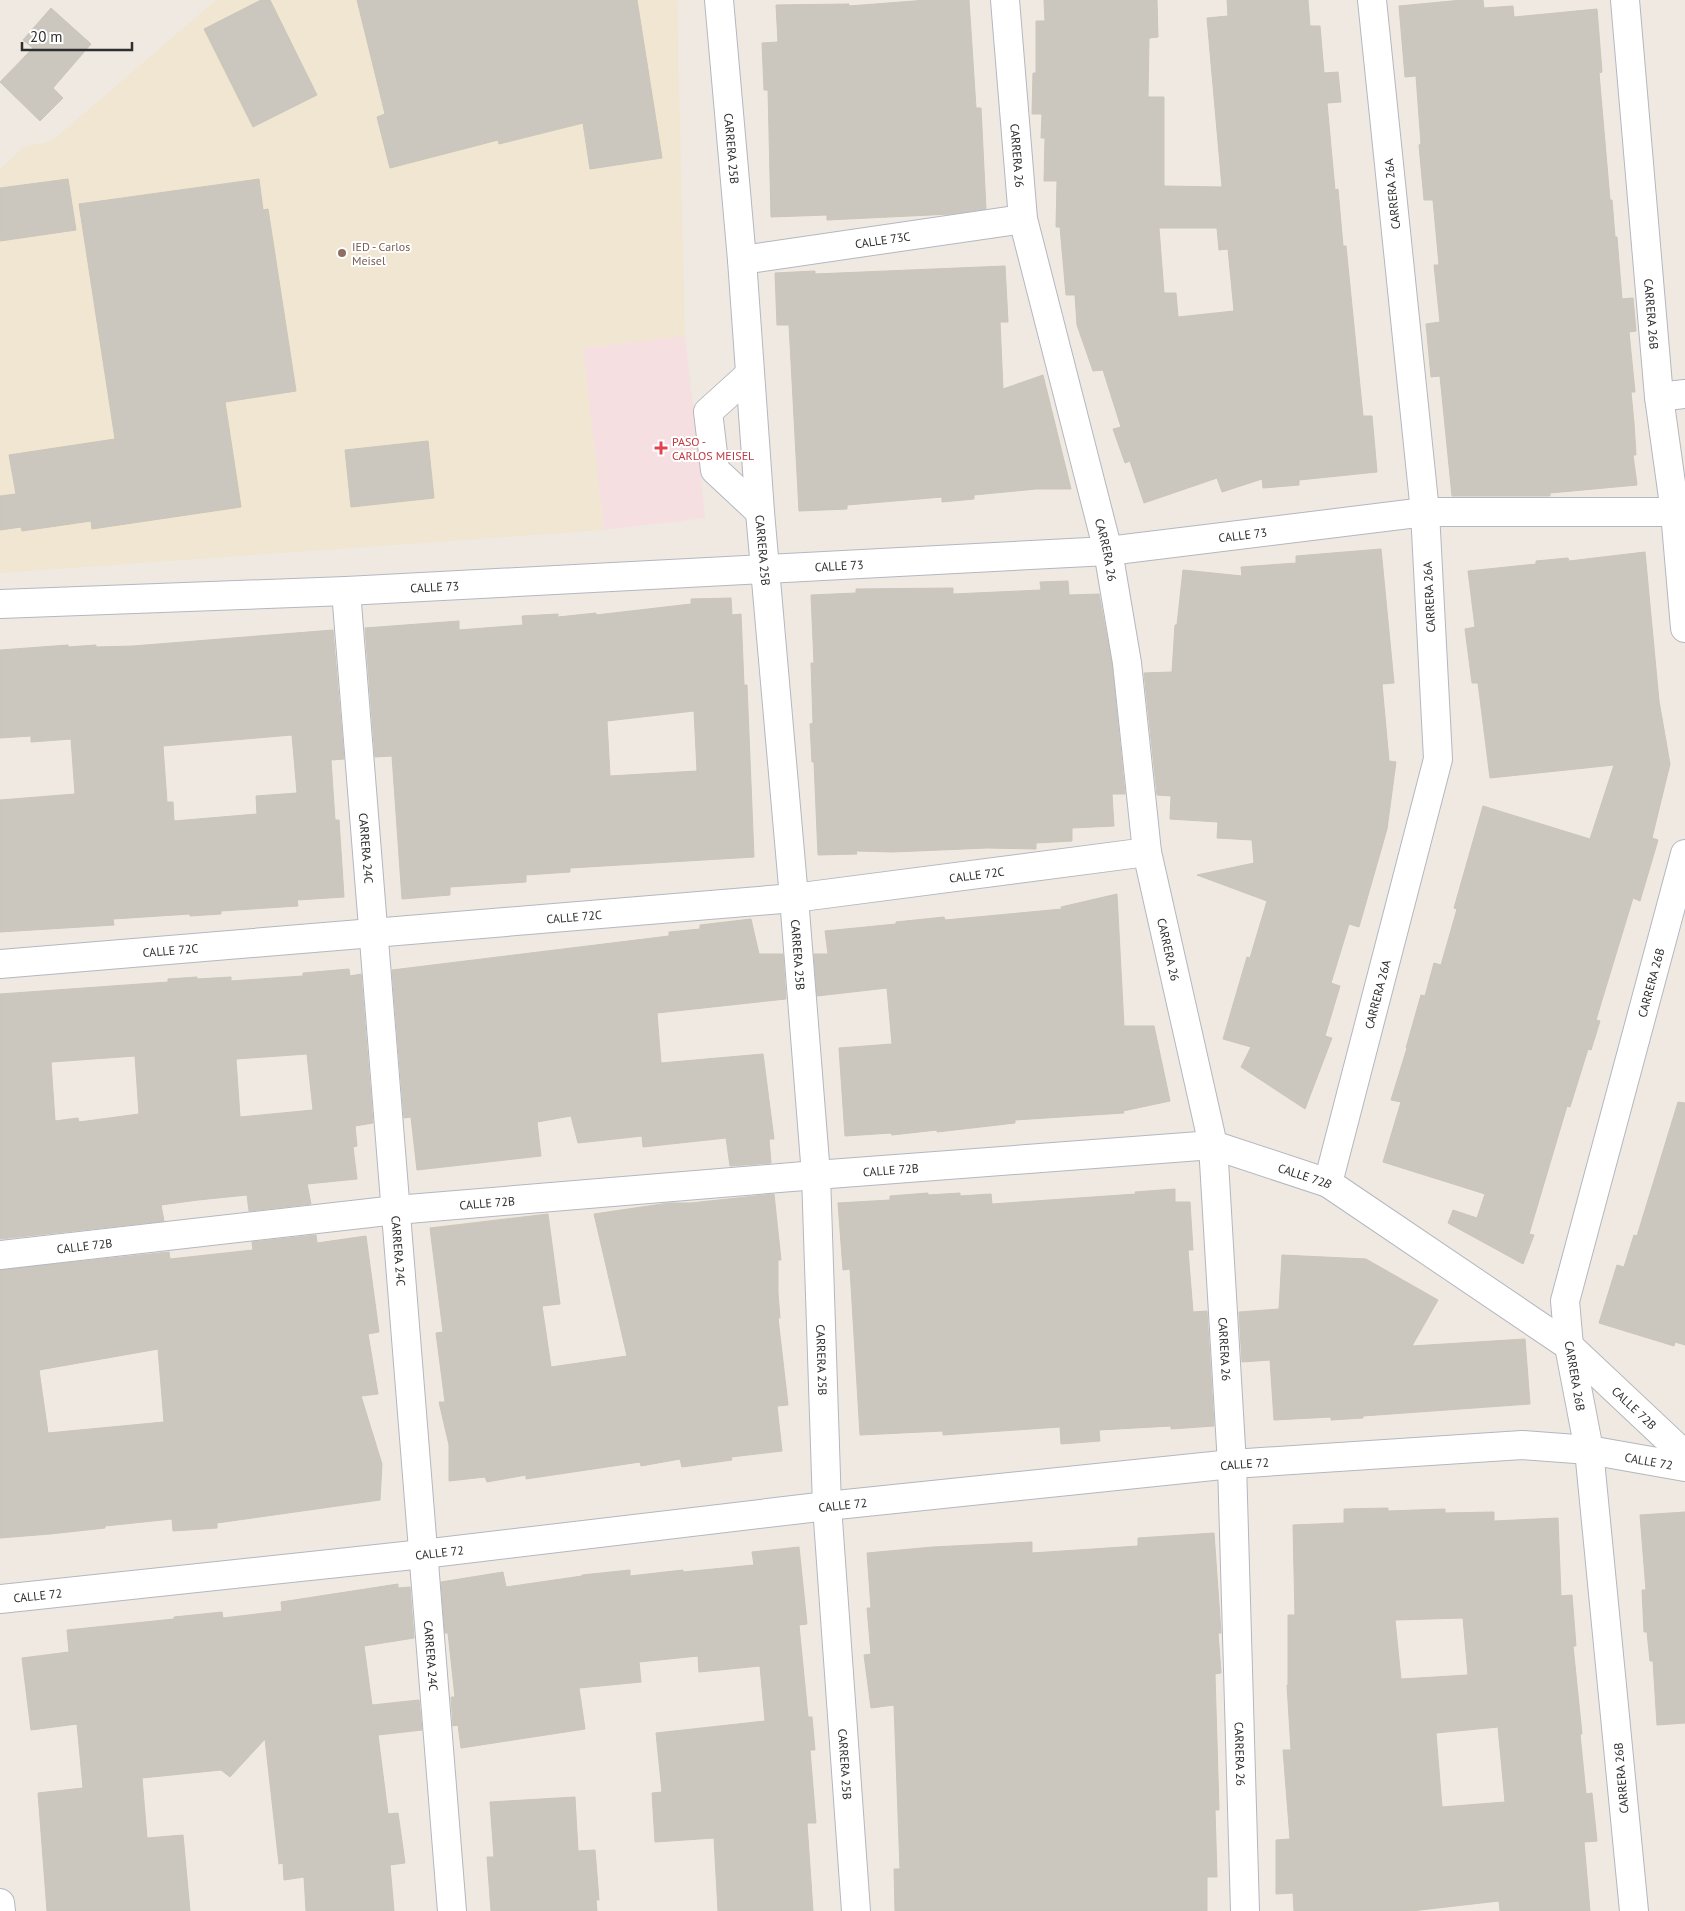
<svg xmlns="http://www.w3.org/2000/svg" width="1685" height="1911" font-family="'PT Sans',sans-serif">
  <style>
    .education { fill: #f0e6d1 }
    .medical { fill: #f5dfe0 }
    .building { fill: #cbc7bf; stroke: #cbc5ba; fill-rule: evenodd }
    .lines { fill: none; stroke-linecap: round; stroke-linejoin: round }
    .minor-casing { stroke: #b4b7c1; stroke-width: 30 }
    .minor { stroke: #fff; stroke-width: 28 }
    .education-dot { fill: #8d6e63; stroke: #fff; stroke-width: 2 }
    .health-dot { fill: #e0444e; stroke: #fff; stroke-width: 2 }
    .labels { text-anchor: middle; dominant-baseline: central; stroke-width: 4; stroke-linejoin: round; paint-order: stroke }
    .street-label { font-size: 12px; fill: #2e2e2e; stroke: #fff }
    .education-label { font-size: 12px; fill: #785e54; stroke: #fff; text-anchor: start }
    .health-label { font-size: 12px; fill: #be3a42; stroke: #fff; text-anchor: start }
  </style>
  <rect width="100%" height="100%" fill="#efe9e1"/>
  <path class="education" d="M216 0H677L685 336 583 348 604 530 0 573V169L24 147 52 141Z"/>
  <path class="medical" d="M685 336 696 432 725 429 729 464 700 467 705 518 604 530 583 348Z"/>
  <g class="building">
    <path d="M261 0H270L317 95 253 127 204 29Z"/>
    <path d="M357 0H637L662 158 590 169 583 123 499 144 498 140 390 168 377 117 385 114Z"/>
    <path d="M927 0H969L976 108H981L986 209 951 214 827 220V215L771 217 768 90H764L762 43 778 42 776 5 849 4V6Z"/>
    <path d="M1044 0H1157L1158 37 1149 38 1148 97H1164V186L1222 187 1207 18 1228 16 1227 0H1308L1310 26H1320L1324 73 1338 72 1341 102 1327 103 1335 190 1338 189 1343 246H1346L1363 416H1372L1377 472 1299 480V485L1263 488 1262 479 1222 492 1217 478 1144 503 1130 461 1125 463 1113 429 1121 427 1103 370 1093 371 1077 325 1075 295H1066L1060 227H1056L1057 181H1044L1045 138H1041L1042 114H1032L1033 73H1036V21H1045ZM1159 228H1217L1219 250 1228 249 1234 311 1178 317 1176 293H1164Z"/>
    <path d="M1462 0H1483L1484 8 1513 6 1514 17 1597 9 1602 72 1599 73 1610 200H1612L1615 237H1617L1622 299 1633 298 1636 331 1629 332 1635 392H1631L1634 423 1636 455H1633L1637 485 1550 493V496H1452L1440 376 1431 377 1426 324 1440 322 1434 265H1439L1433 200H1424L1419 145 1421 144 1416 76 1405 77 1399 6Z"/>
    <path d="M51 8 91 44 53 88 63 98 40 121 0 82 33 48 23 40Z"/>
    <path d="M68 179 76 230 0 241V188Z"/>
    <path d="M259 179 263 210 268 209 296 391 225 402 241 507 92 529 91 521 22 531 21 527 0 530V496L16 494 9 455 115 439 79 204Z"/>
    <path d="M1005 266 1008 322H1000L1003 389 1043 375 1071 489H1036L974 495V499L942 502V497L847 505V509L799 511 789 325H777L775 273 815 271V274Z"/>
    <path d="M428 441 434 498 351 507 345 450Z"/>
    <path d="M1381 549 1394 683 1382 684 1389 761 1396 762 1387 829 1359 927 1349 924 1331 983 1340 986 1325 1036 1332 1038 1305 1109 1241 1067 1251 1047 1223 1039 1247 957 1250 958 1267 901 1197 875 1254 863 1252 840 1217 838 1218 822 1170 819 1171 796 1157 795 1144 673 1172 672 1175 625H1177L1183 570 1242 576 1241 567 1296 563V556Z"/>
    <path d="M1645 552 1659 701 1670 764 1652 838 1658 840 1640 901 1633 898 1596 1020 1600 1021 1591 1050 1588 1049 1570 1107 1567 1106 1529 1234 1534 1235 1523 1264 1448 1223 1453 1210 1477 1218 1485 1194 1383 1162 1401 1102 1391 1100 1407 1048H1406L1421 995 1425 996 1434 963 1441 965 1457 909 1454 908 1483 806 1590 839 1614 765 1490 778 1478 683H1472L1465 629 1475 627 1468 571 1536 564V561L1568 558 1569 561Z"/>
    <path d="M1068 581 1069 595 1099 594 1112 665 1125 794H1112L1114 826 1072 828V841L1036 843V849L987 848 893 852 856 851 857 854 818 855 814 762H812L810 724 813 723 811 663H814L811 595 856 593V589L953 588V594L1041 590 1040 582Z"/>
    <path d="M731 598 732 615 741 614 744 685H747L754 857 570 868V872L526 875V882L450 887V895L402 899 392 756 375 757 365 628 459 621V630L523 625 522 616 558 614V617L596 613V615L691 604V599ZM694 711 697 771 610 776 607 721Z"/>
    <path d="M333 630 344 759 331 760 335 820H339L344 897 297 900 298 906 221 911V914L190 916V914L113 919 114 925 0 932V800L75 794 71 739 31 742V736L0 738V650L68 645V647L96 645V647L133 646ZM292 735 297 793 256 796 257 814 174 821 173 802H167L163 746Z"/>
    <path d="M1117 894 1124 1026H1154L1170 1101 1123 1111 1124 1113 1015 1120V1123L937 1132V1130L892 1135 891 1133 845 1136 839 1048 892 1044 887 988 817 996 814 954H828L825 931 896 924V922L944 917 945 920 1062 909 1061 907Z"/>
    <path d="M751 919 759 954H783L786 999 657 1013 661 1063 763 1054 774 1139H769L771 1163 730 1166 726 1138 643 1147 642 1136 578 1143 571 1116 537 1122 541 1156 417 1170 411 1117 404 1118 392 970 669 936V932L700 929V925Z"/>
    <path d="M349 969 350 976 361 974 373 1123 355 1126 357 1146 353 1147 357 1179 307 1184 311 1204 249 1211 247 1195 198 1200 161 1205 164 1221 0 1239V994L168 982V979L197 977V979L231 977V981L303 976V973ZM307 1054 313 1110 240 1117 236 1059ZM135 1056 139 1114 79 1122 78 1118 55 1121 51 1062Z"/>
    <path d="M1678 1102 1685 1103V1345L1675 1342 1674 1346 1599 1323 1617 1265 1624 1267 1634 1235 1637 1236Z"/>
    <path d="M1175 1189V1202H1190L1193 1250H1188L1193 1312 1207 1311 1214 1426 1171 1429V1426L1099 1430 1100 1441 1061 1444 1060 1427 943 1435V1431L860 1435 850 1269 843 1270 838 1203 890 1200V1196L928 1193V1195L960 1193V1196L991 1194 992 1204 1136 1194 1135 1192Z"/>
    <path d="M774 1194 781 1260H778V1293L780 1318H778L788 1405 777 1406 782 1451 731 1457 732 1460 682 1467 680 1459 641 1466 640 1462 526 1479V1475L487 1482 485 1477 449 1481V1445L439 1402H445L436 1333 443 1332 430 1228 548 1214 560 1304 542 1306 551 1367 627 1356 594 1214 669 1203H691Z"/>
    <path d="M316 1235 317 1243 366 1236 379 1332 368 1334 378 1394 361 1396 382 1464 380 1500 217 1523V1528L173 1531 172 1519 105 1526V1528L50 1534 0 1538V1270L169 1252 170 1259 253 1250 252 1242ZM158 1349 164 1422 48 1433 39 1370Z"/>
    <path d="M1282 1255 1366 1259 1438 1300 1412 1346 1525 1339 1530 1404 1363 1416V1418L1331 1420V1417L1274 1420 1270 1360 1242 1362 1239 1312 1279 1309Z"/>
    <path d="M1388 1508V1511L1445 1509V1513L1494 1512V1521L1558 1518 1561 1596 1572 1595 1576 1646H1573L1582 1734H1580L1586 1794 1592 1793 1597 1841 1584 1842 1590 1911H1500L1499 1901 1411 1911H1294L1293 1893 1276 1894V1840L1290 1839 1283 1750H1291L1287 1685H1288V1615H1295L1293 1525 1344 1523V1509ZM1463 1618 1468 1675 1401 1679 1395 1620ZM1498 1727 1505 1802 1442 1807 1436 1733Z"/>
    <path d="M1685 1512V1723L1657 1725 1653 1661H1650L1647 1632H1644L1642 1590H1646L1640 1515Z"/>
    <path d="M1214 1533 1221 1633H1218L1221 1673 1215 1674 1219 1810H1215L1217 1877H1207V1911H895L894 1869H900L894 1705 871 1708 864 1655 871 1654 867 1608H871L867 1553 933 1547 1032 1542V1553L1138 1546V1538Z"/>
    <path d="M799 1547 807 1624 799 1625 808 1717H812L815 1750H810L816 1823H807L813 1911H718L714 1838 655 1842 652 1793 662 1792 656 1733 765 1721 760 1666 699 1672 698 1656 639 1662 641 1682 579 1688 585 1729 461 1748 458 1725 453 1726 451 1697H455L448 1633H445L441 1582 503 1572 506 1587 582 1576V1575L630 1570V1576L683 1570V1572L754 1565 752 1552Z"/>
    <path d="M398 1584V1588L410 1587 414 1638 364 1646 372 1705 419 1700 422 1730 378 1735 388 1814 398 1813 405 1863 390 1865 394 1911H306L304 1877 284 1880 283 1863 279 1864 265 1739 230 1777 221 1770 142 1778 147 1838 183 1835 190 1911H47L38 1793 83 1788 77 1724 31 1730 22 1658 69 1652 67 1630 174 1619V1617L222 1612 223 1618 282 1611 281 1602Z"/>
    <path d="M575 1797 578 1851 595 1850 599 1900H596L597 1911H491L487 1857H494L490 1802Z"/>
  </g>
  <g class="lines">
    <defs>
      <g id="minor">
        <path id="s1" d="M719 0 742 260 760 512 794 898 816 1175 827 1506 856 1911"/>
        <path id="s2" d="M1005 0 1023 219 1108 551 1127 663 1147 852 1213 1145 1232 1464 1245 1911"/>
        <path id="s3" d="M1625 0 1659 397 1675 512 1685 628"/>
        <path id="s4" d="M742 260 1023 219"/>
        <path d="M750 374 708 412 715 470 760 512"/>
        <path d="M1659 397 1685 394"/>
        <path id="s5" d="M346 591 452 1911"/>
        <path id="s6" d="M0 604 346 591 1108 551 1425 512H1675"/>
        <path id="s7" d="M0 964 794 898 1147 852"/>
        <path id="s8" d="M1328 1183 1438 759 1425 512 1372 0"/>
        <path id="s9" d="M0 1255 396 1210 816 1175 1213 1145 1328 1183 1569 1346 1685 1455"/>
        <path id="s10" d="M0 1599 423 1554 827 1506 1232 1464 1522 1445 1589 1450 1685 1467"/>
        <path d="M0 1903 1 1911"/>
        <path id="s11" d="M1634 1911 1589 1450 1569 1346 1565 1301 1685 854"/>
      </g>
    </defs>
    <use href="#minor" class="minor-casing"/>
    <use href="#minor" class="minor"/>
  </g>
  <circle class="education-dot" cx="342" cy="253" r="5"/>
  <path class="health-dot" d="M658.5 440.5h5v5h5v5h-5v5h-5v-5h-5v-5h5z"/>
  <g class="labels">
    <g class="street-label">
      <text stroke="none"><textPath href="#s1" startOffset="149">CARRERA 25B</textPath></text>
      <text stroke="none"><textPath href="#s2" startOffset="156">CARRERA 26</textPath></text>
      <text transform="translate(1392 194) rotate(-96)">CARRERA 26A</text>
      <text stroke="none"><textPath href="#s4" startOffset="142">CALLE 73C</textPath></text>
      <text stroke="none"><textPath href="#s3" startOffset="315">CARRERA 26B</textPath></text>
      <text stroke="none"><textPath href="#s6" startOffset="1245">CALLE 73</textPath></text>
      <text stroke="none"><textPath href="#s2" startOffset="561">CARRERA 26</textPath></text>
      <text stroke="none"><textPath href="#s1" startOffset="552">CARRERA 25B</textPath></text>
      <text stroke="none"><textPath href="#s6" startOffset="840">CALLE 73</textPath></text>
      <text stroke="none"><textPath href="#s6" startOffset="435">CALLE 73</textPath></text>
      <text transform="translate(1429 597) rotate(-93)">CARRERA 26A</text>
      <text stroke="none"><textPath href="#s5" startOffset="258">CARRERA 24C</textPath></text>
      <text stroke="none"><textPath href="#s7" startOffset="981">CALLE 72C</textPath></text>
      <text stroke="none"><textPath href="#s7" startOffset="576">CALLE 72C</textPath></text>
      <text stroke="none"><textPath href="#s7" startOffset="171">CALLE 72C</textPath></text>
      <text stroke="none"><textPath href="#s2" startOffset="966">CARRERA 26</textPath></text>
      <text stroke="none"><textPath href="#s1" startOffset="958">CARRERA 25B</textPath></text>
      <text stroke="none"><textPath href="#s11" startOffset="944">CARRERA 26B</textPath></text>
      <text stroke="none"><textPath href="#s8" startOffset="195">CARRERA 26A</textPath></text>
      <text stroke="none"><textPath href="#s9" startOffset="895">CALLE 72B</textPath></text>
      <text stroke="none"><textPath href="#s9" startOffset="1315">CALLE 72B</textPath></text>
      <text stroke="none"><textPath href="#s9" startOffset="490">CALLE 72B</textPath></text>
      <text stroke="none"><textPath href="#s9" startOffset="85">CALLE 72B</textPath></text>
      <text stroke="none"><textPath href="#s5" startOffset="662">CARRERA 24C</textPath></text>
      <text stroke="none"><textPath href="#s2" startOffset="1371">CARRERA 26</textPath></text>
      <text stroke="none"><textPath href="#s1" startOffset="1364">CARRERA 25B</textPath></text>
      <text transform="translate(1575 1376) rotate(80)">CARRERA 26B</text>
      <text stroke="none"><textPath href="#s9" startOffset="1720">CALLE 72B</textPath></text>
      <text stroke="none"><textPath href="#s10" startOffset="1658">CALLE 72</textPath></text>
      <text stroke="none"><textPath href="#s10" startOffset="1252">CALLE 72</textPath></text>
      <text stroke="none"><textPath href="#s10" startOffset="848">CALLE 72</textPath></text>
      <text stroke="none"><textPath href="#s10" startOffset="442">CALLE 72</textPath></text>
      <text stroke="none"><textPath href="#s10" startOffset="38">CALLE 72</textPath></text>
      <text stroke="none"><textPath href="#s5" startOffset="1068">CARRERA 24C</textPath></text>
      <text stroke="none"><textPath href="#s2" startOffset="1776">CARRERA 26</textPath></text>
      <text stroke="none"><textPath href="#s1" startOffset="1769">CARRERA 25B</textPath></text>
      <text transform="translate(1621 1778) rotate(-95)">CARRERA 26B</text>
    </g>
    <g class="education-label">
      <text x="352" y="246">IED - Carlos<tspan x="352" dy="14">Meisel</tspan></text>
    </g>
    <g class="health-label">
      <text x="672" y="441">PASO -<tspan x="672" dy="14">CARLOS MEISEL</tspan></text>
    </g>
  </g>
  <path d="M22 42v8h110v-8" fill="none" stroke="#2e2e2e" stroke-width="2.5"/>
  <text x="30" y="42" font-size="15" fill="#2e2e2e" stroke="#ffffff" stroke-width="4" paint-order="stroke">20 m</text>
</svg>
